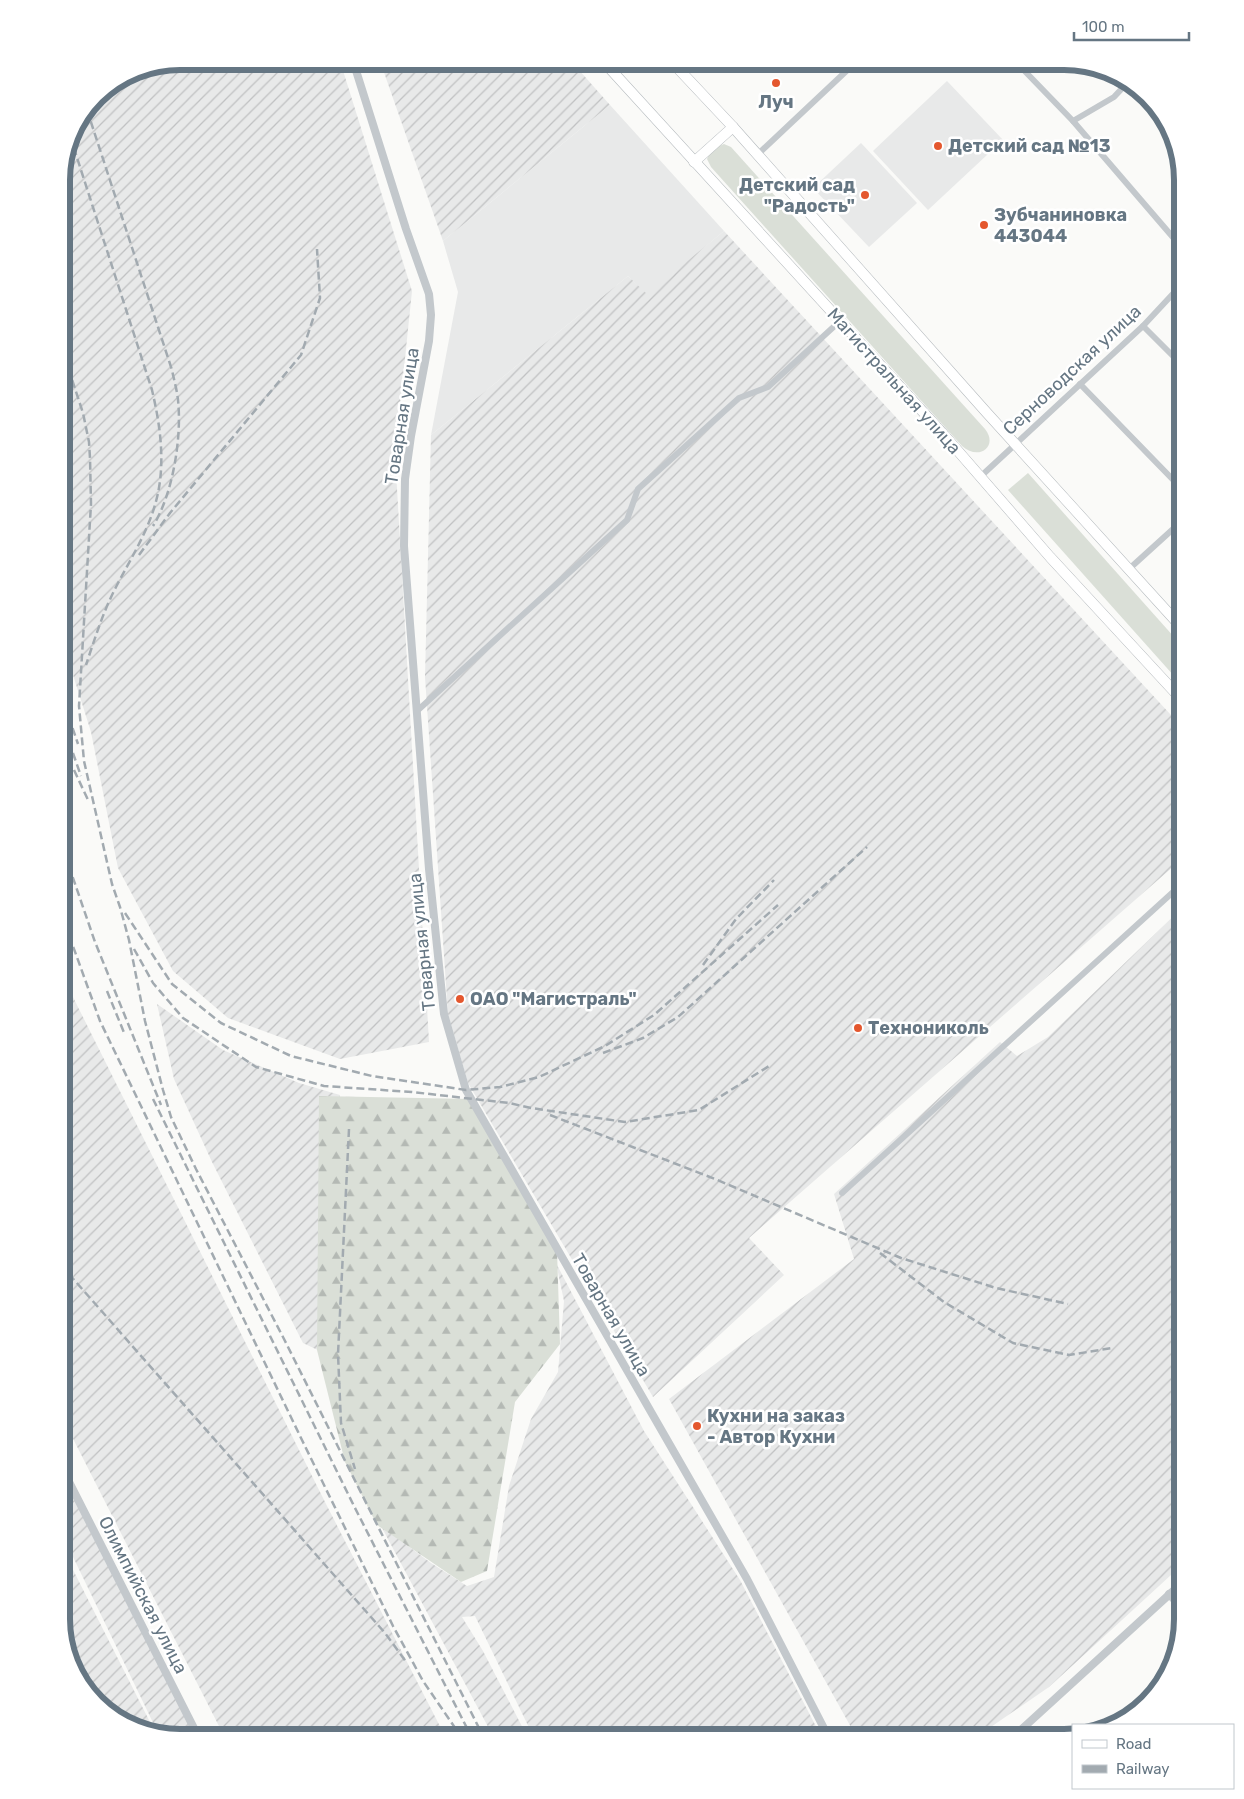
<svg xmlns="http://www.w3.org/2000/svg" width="1244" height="1799" font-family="Rubik,sans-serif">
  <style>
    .built { fill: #e8e9e9 }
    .industrial { fill: url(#industrial-furrows) }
    .grass { fill: #dadfd7 }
    .forest { fill: url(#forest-firs) }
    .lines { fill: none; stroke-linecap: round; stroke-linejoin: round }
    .primary-casing { stroke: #b5babe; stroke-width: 11 }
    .minor { stroke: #c3c8cc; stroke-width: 6 }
    .tertiary { stroke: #c3c8cc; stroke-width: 8 }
    .primary { stroke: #fff; stroke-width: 10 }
    .rail { stroke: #a2aab0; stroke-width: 2.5; stroke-dasharray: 8 4; stroke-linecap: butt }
    .poi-dot { fill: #e4572e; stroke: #fff; stroke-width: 2 }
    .labels { text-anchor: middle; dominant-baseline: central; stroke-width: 5; stroke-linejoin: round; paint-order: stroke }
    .poi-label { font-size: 18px; font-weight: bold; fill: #657683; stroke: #fff; text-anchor: start }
    .street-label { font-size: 18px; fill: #657683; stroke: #fff }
    .rim { fill: none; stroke: #657683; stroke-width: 6 }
  </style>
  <defs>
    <pattern id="industrial-furrows" width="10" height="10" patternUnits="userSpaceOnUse" patternTransform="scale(1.25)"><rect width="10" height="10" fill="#e8e9e9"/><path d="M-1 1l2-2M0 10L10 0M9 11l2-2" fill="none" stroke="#c0c1c2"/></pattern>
    <pattern id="forest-firs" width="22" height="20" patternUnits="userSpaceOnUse" patternTransform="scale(1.25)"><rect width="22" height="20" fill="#dadfd7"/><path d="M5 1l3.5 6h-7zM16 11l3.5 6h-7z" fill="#b4b9b4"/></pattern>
  </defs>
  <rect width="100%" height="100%" fill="#fafaf8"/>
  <g class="built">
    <path d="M947 81 1003 140 928 210 873 151Z"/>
    <path d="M610 105 724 231 647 295 628 276 431 435 458 292 443 241Z"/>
    <path d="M861 143 917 203 869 247 813 188Z"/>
  </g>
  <g class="industrial">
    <path d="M180 61H340L412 291 395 454 429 1042 340 1059 228 1018 173 971 118 868 91 732 61 637V173L70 135 96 96 135 70Z"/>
    <path d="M380 61H571L610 105 443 241Z"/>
    <path d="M724 231 1183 728V858L749 1238 784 1275 653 1397 468 1083 448 1014 425 677 431 435 628 276 647 294Z"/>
    <path d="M1183 907V1564L1049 1687 975 1738H857L669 1399 854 1259 834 1194 1000 1042 1017 1056 1048 1037Z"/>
    <path d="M61 970 65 981 326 1504 446 1738H225L61 1415Z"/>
    <path d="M157 1004 223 1050 299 1083 340 1095 337 1230 324 1353 303 1343 212 1162 174 1079Z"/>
    <path d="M556 1263 644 1431 740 1580 822 1738H534L475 1616 462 1617 483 1651 528 1738H494L381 1526 431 1563 467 1586 494 1577 509 1486 531 1419 558 1372 564 1301Z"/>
    <path d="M61 1473 198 1738H173L158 1733 61 1532Z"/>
    <path d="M61 1546 155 1732 121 1722 77 1678 61 1619Z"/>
  </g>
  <g class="grass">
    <path d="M724 144 731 147 985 429C999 447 978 461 962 446L711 167 707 159C710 150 716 147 724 144Z"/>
    <path d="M1028 473 1183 647V686L1008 490Z"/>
  </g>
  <path class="forest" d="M319 1096 471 1099 557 1250 560 1344 515 1402 487 1571 461 1582 377 1525 345 1462 317 1350Z"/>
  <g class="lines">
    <defs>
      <g id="primary">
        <path d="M603 61 945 436 1050 557 1183 701"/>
        <path d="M671 61 733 127 987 413 1183 629"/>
        <path d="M694 162 733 127"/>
      </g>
    </defs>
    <use href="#primary" class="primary-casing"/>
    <g class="minor">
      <path d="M1015 61 1073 121 1183 249"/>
      <path d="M1073 121 1114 97 1129 81"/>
      <path d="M757 155 857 61"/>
      <path d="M1143 326 1183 366"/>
      <path d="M1080 384 1183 490"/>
      <path d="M980 477 1143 326 1183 283"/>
      <path d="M1129 569 1183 520"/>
      <path d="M417 711 627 520 638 489 739 398 768 387 840 321"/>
      <path d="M842 1193 1183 883"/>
    </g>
    <g class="tertiary">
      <path d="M353 61 406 229 429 294 431 315 429 341 411 436 405 479 404 546 429 869 444 1014 466 1090 747 1579 829 1738"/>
      <path d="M61 1466 199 1738"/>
      <path d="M1169 1594 1183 1609"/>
      <path d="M1012 1738 1183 1582"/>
    </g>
    <use href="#primary" class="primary"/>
    <g class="rail">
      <path d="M87 110 172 370C174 380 177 390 178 400 182 437 173 494 153 526"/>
      <path d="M70 136 152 390C160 424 165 459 158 493 151 527 132 556 116 587 103 612 95 638 86 665"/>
      <path d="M61 346 83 413 89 442 90 458 91 504 79 706 84 761 112 884 120 907 129 940 145 1021 163 1090 171 1117 196 1169 284 1339 484 1738"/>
      <path d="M139 555 170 513 301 355 320 298 317 249"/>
      <path d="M61 694 78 744"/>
      <path d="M61 719 81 776"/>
      <path d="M74 770 89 802"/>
      <path d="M61 843 95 942 161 1105"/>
      <path d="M61 913 100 1021 301 1438 393 1626 423 1681 462 1738"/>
      <path d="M125 913 172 984 221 1023 291 1056 372 1076 466 1090 500 1087 539 1077 605 1046 654 1015 778 905"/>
      <path d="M134 949 153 983 183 1018 256 1067 324 1086 412 1092 509 1103 531 1108 625 1122 699 1110 769 1066"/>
      <path d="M703 965 736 919 774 880"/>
      <path d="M107 991 125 1035"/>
      <path d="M603 1053 643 1038 678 1017 867 847"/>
      <path d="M153 1099 354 1506 472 1738"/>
      <path d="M550 1115 715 1179 901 1258 996 1288 1068 1304"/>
      <path d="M349 1129 338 1354 341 1423 355 1469"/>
      <path d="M880 1253 944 1302 1013 1343 1069 1355 1112 1348"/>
      <path d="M61 1265 385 1633 407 1663"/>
    </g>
  </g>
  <g class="poi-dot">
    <circle cx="776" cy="83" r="5"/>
    <circle cx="938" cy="146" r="5"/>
    <circle cx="865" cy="195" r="5"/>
    <circle cx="984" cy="225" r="5"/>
    <circle cx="460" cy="999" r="5"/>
    <circle cx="858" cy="1028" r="5"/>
    <circle cx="697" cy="1426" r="5"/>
  </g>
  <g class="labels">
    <g class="poi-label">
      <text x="776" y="102" text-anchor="middle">Луч</text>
      <text x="948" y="146">Детский сад №13</text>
      <text x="855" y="185" text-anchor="end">Детский сад<tspan x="855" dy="21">"Радость"</tspan></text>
      <text x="994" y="215">Зубчаниновка<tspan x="994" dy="21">443044</tspan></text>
      <text x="470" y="999">ОАО "Магистраль"</text>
      <text x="868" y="1028">Технониколь</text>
      <text x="707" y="1416">Кухни на заказ<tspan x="707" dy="21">- Автор Кухни</tspan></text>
    </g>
    <g class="street-label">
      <text transform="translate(1072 370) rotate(-43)">Серноводская улица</text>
      <text transform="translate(894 381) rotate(48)">Магистральная улица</text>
      <text transform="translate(402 416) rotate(-81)">Товарная улица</text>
      <text transform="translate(422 942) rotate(-96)">Товарная улица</text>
      <text transform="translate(611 1315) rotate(60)">Товарная улица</text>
      <text transform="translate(143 1595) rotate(63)">Олимпийская улица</text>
    </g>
  </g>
  <path d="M0 0H1244V1799H0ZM180 70H1064A110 110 0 0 1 1174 180V1619A110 110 0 0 1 1064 1729H180A110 110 0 0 1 70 1619V180A110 110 0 0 1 180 70Z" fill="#fff" fill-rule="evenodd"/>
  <path class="rim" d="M180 70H1064A110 110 0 0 1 1174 180V1619A110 110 0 0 1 1064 1729H180A110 110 0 0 1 70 1619V180A110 110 0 0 1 180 70Z"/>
  <rect x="1072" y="1724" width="162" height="65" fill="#ffffff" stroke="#c1c8cd"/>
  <rect x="1082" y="1740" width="25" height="8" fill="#ffffff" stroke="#c1c8cd"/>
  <text x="1116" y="1749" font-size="15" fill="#657683">Road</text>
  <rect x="1082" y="1765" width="25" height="8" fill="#a2aab0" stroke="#c1c8cd"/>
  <text x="1116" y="1774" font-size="15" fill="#657683">Railway</text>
  <path d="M1074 32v8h115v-8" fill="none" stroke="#657683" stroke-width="2.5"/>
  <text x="1082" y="32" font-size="15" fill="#657683" stroke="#ffffff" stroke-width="4" paint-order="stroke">100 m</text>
</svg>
